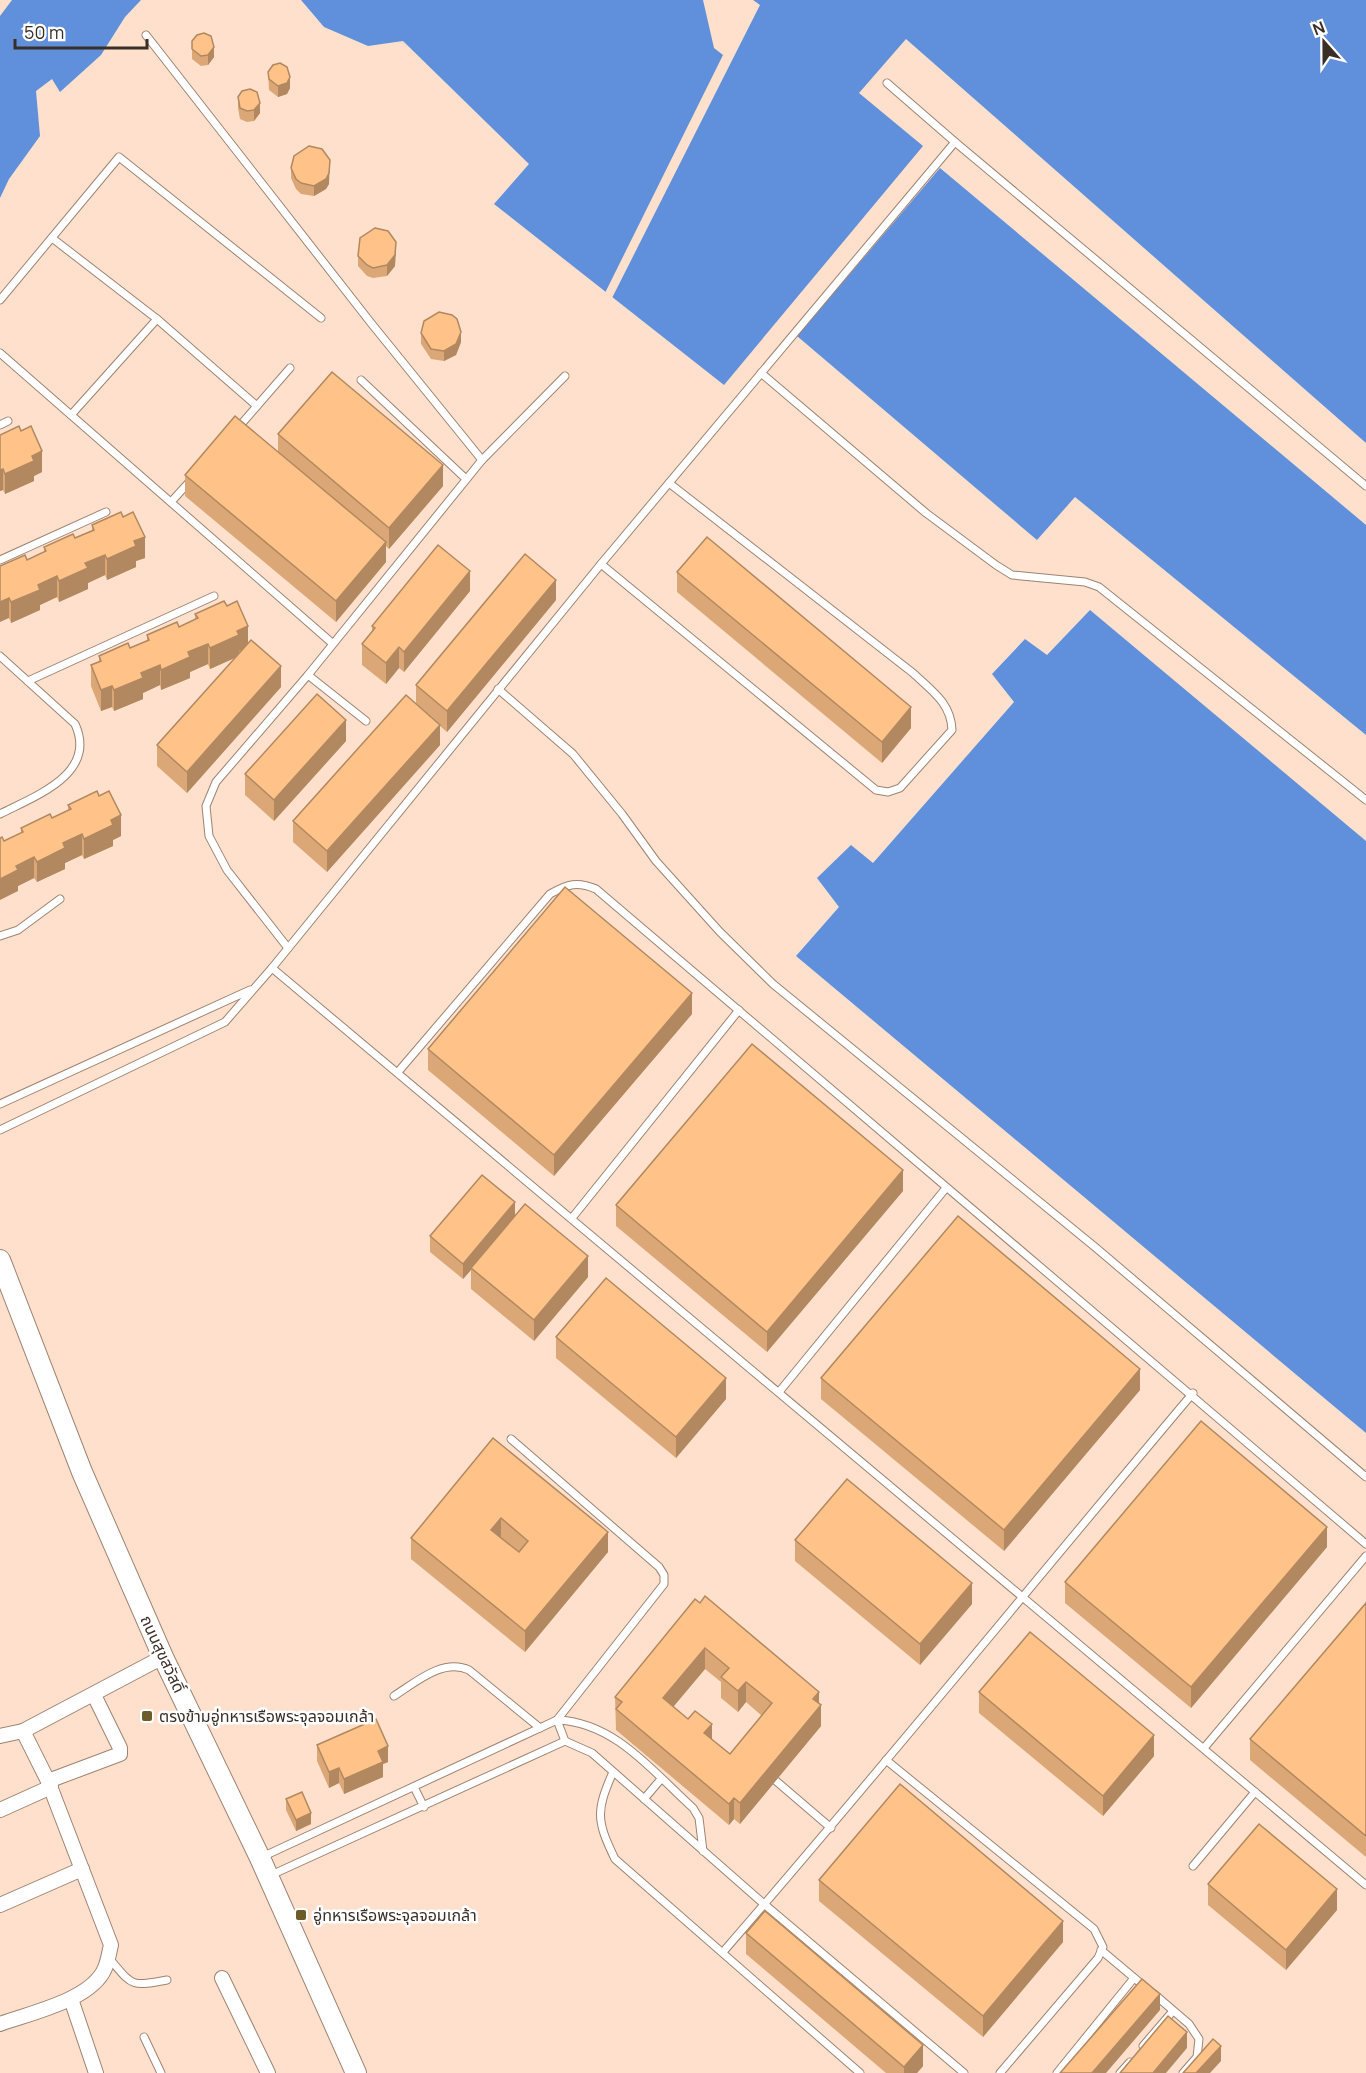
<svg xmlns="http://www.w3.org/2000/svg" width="1366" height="2073" font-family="Manrope,'Noto Sans Thai',sans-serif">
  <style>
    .water { fill: #6090dc }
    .pier { fill: #fee0cc }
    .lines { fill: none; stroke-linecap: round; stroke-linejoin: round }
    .lane-casing { stroke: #9e8371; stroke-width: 9 }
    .street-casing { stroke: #9e8371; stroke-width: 16 }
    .secondary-casing { stroke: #9e8371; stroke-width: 22 }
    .lane { stroke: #fff; stroke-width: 7 }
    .street { stroke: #fff; stroke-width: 14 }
    .secondary { stroke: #fff; stroke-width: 20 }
    .wall { fill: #dba776; fill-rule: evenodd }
    .shaded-wall { fill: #b28860 }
    .building { fill: #ffc289; stroke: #b28860; stroke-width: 1.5; fill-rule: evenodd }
    .poi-dot { fill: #6b5c29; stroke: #fff; stroke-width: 2 }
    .labels { text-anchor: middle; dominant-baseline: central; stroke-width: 5; stroke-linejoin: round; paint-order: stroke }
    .street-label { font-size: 16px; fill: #3a2f27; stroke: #fff }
    .poi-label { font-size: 16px; fill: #3a2f27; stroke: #fff; text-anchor: start }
  </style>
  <rect width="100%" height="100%" fill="#fee0cc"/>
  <g class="water">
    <path d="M12 0H141L125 17 101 55 60 92 52 79 36 91 40 136 9 179 0 198V16Z"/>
    <path d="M301 0H1366V443L906 39 859 93 923 146 724 385 494 204 529 164 403 41 368 46 324 27Z"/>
    <path d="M940 168 1366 525V735L1075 497 1037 540 797 336Z"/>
    <path d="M1090 610 1366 841V1433L796 956 839 907 817 878 851 845 873 863 1014 702 992 674 1025 639 1047 655Z"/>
  </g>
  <path class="pier" d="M703 0H753L760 5 611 300 604 295 723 55 714 48Z"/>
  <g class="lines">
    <defs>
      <g id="lane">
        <path d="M146 35 371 323 482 460"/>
        <path d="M955 142 1366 486"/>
        <path d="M52 238 157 319 257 406"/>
        <path d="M0 300 119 157 321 318"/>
        <path d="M0 353 332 643"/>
        <path d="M761 373 926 513 996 565 1012 575 1085 582 1099 587 1366 800"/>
        <path d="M361 380 466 479"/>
        <path d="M71 415 157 319"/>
        <path d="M0 425 8 421"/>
        <path d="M237 429 290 368"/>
        <path d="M171 502 191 480"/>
        <path d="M0 560 106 512"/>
        <path d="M601 564 876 790 888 792 900 788 952 730C951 703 932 691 913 673L669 483"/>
        <path d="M0 656 75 724C98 774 35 796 0 814"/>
        <path d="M308 675 366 721"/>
        <path d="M28 681 214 596"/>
        <path d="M498 689 573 754 622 814 656 861 720 932 773 984 1095 1247 1366 1477"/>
        <path d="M0 936 18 930 60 899"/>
        <path d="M288 948 227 870 209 836 206 806 216 782 308 675 482 460 565 376"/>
        <path d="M272 968 601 564 955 142 887 83"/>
        <path d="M398 1072 550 894C568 884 577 881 596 889L1366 1544"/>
        <path d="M0 1104 250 990"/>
        <path d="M0 1130 225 1022 272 968 1366 1885"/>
        <path d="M572 1218 739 1010"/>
        <path d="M779 1392 946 1188"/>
        <path d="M511 1439 659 1567 664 1575V1584L557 1720"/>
        <path d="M394 1696C416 1682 443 1658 469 1670L540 1728"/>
        <path d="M557 1720 565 1741 592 1753 764 1904 964 2073"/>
        <path d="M1204 1748 1366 1556"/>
        <path d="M886 1760 1094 1929 1103 1947 1098 1958 1000 2073"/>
        <path d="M613 1772C596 1811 596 1820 615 1859L860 2073"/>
        <path d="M775 1780 831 1828"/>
        <path d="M414 1787 424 1807"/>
        <path d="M644 1799 661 1779"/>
        <path d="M262 1857 557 1720C615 1722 653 1772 693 1808L699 1818 703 1851"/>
        <path d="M1193 1866 1255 1792"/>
        <path d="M269 1876 565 1741"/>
        <path d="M1101 1950 1145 1987"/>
        <path d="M723 1952C883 1768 1036 1579 1193 1393"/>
        <path d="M108 1957C133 1986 129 1987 167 1980"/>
        <path d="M1154 1994 1189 2024 1199 2039 1197 2057 1183 2073"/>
        <path d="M144 2037 161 2073"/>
        <path d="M1143 2046 1173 2011"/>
        <path d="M1057 2073 1134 1978"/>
        <path d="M1120 2073 1130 2062"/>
      </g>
      <g id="street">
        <path d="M0 1736 23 1731 163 1657"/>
        <path d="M48 1781 120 1754V1748L94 1695"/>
        <path d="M0 1810 51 1787"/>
        <path d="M0 1905 82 1869"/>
        <path d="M222 1978 268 2073"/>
        <path d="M71 1999 96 2073"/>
        <path d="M0 2024C30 2013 92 2000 105 1968 108 1961 109 1953 111 1945L48 1781 23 1731"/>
      </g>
      <path id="secondary" d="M0 1260 82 1472 163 1657 260 1858 356 2073"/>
    </defs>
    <use href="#lane" class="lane-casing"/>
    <use href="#street" class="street-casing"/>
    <use href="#secondary" class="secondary-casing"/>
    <use href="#lane" class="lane"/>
    <use href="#street" class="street"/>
    <use href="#secondary" class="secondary"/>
  </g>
  <g class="wall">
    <path d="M192 41 214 57 208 65 201 66 192 59Z"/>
    <path d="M268 72 290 88 287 94 278 97 269 90Z"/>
    <path d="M238 97 260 113 254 121 247 122 240 119 238 108Z"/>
    <path d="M291 168 329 184 326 189 314 196 301 194 296 189 291 178Z"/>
    <path d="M358 256 395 266 387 276 373 278 367 276 358 266Z"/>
    <path d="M421 333 461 342 456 355 444 361 431 359 421 344Z"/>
    <path d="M21 431 42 472 34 476V481L5 494 3 490 0 491V435Z"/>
    <path d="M278 434 443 486 389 549 386 546V562L336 622 185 496V475L278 452Z"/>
    <path d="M92 525 145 558 136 561V567L107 580 105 575 88 583V589L59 602 57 597 40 605V610L11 623 9 618 0 566 27 560 44 552V547L75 538 92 531Z"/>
    <path d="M677 572 911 728 882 763 677 592Z"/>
    <path d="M470 591 404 672 399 668 386 684 362 665V644L372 632V626Z"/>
    <path d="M556 600 447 732 440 726V745L327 872 293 842V821L416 703V685Z"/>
    <path d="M195 614 248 644 281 687 187 793 157 766V745L235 658 210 669 208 664 190 672V678L161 690 160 685 143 693V699L114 711 112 707 101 711 91 686V665L99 662V656L130 648 147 641V635L179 627 195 619Z"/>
    <path d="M346 741 274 821 245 795V774Z"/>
    <path d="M68 805 121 836 113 840V846L84 859 82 855 65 863V869L37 882 34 878 18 886V891L4 841 21 833V828L52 818 68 810Z"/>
    <path d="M692 1014 554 1176 428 1070V1049Z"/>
    <path d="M903 1191 767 1352 616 1226V1205Z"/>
    <path d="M515 1215 588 1277 534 1341 471 1289V1270L463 1279 430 1252V1236Z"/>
    <path d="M556 1337 726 1399 676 1458 556 1358Z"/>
    <path d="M821 1378 1140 1390 1004 1551 821 1399Z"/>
    <path d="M493 1438 608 1552 525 1652 411 1559V1538Z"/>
    <path d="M795 1540 972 1604 920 1665 795 1561Z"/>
    <path d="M1327 1547 1191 1708 1065 1603V1582Z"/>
    <path d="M695 1599 819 1703 821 1726 740 1824 734 1819 729 1825 616 1730 615 1697ZM705 1669 721 1682V1698L738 1712 746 1702 762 1716 730 1754 673 1707Z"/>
    <path d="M1366 1603V1857L1250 1760V1739Z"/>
    <path d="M979 1692 1154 1756 1103 1816 979 1713Z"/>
    <path d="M317 1745 388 1762 383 1764V1777L344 1794 339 1783 329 1788 317 1761Z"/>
    <path d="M286 1799 311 1824 296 1831 286 1810Z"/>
    <path d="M819 1880 1063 1942 983 2037 819 1901Z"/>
    <path d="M1208 1884 1337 1910 1286 1970 1208 1905Z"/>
    <path d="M746 1933 923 2066 917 2073H886L746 1954Z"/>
  </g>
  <g class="shaded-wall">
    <path d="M214 47V57L208 65V55Z"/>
    <path d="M290 77V88L287 94 278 97V86Z"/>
    <path d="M260 103V113L254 121V110Z"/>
    <path d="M330 160 329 184 326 189 314 196V186Z"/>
    <path d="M396 252 395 266 387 276V265Z"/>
    <path d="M461 332V342L456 355 444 361V351Z"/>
    <path d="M42 451V472L34 476V481L5 494V474L32 456Z"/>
    <path d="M443 465V486L389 549V528Z"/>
    <path d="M3 469V490L0 491V470Z"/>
    <path d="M145 537V558L136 561V567L107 580V559L134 541Z"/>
    <path d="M386 542V562L336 622V601Z"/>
    <path d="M105 555V575L88 583V589L59 602V581L85 563Z"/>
    <path d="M470 571V591L404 672V652Z"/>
    <path d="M57 576V597L40 605V610L11 623V602L38 585Z"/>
    <path d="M556 580V600L447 732V711Z"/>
    <path d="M9 598V618L0 622V602Z"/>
    <path d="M248 626V647L239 651V656L210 669V648L237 631Z"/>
    <path d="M208 644V664L190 672V678L161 690V670L188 652Z"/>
    <path d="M399 647V668L386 684V663Z"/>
    <path d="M160 665V685L143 693V699L114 711V690L141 673Z"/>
    <path d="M281 666V687L187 793V772Z"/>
    <path d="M112 686V707L101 711V690Z"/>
    <path d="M911 707V728L882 763V742Z"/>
    <path d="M346 720V741L274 821V800Z"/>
    <path d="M440 725V745L327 872V851Z"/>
    <path d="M121 815V836L113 840V846L84 859V839L111 820Z"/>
    <path d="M82 834V855L65 863V869L37 882V862L63 843Z"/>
    <path d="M34 857V878L18 886V891L0 900V879L16 866Z"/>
    <path d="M692 993V1014L554 1176V1155Z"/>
    <path d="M903 1170V1191L767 1352V1332Z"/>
    <path d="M515 1202V1218L471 1268V1270L463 1279V1264Z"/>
    <path d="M588 1256V1277L534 1341V1320Z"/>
    <path d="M1140 1369V1390L1004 1551V1530Z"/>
    <path d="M726 1378V1399L676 1458V1437Z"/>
    <path d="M501 1518V1539L491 1530Z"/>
    <path d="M1327 1527V1547L1191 1708V1687Z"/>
    <path d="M608 1532V1552L525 1652V1631Z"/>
    <path d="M972 1583V1604L920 1665V1644Z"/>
    <path d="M705 1648V1669L663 1719V1698Z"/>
    <path d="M746 1682V1702L738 1712V1691Z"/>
    <path d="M819 1692V1707L821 1705V1726L740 1824V1803Z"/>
    <path d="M712 1724V1745L704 1733Z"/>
    <path d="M1154 1735V1756L1103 1816V1796Z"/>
    <path d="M388 1746V1762L383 1764V1777L344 1794V1779L378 1751Z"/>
    <path d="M339 1768V1783L329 1788V1772Z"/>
    <path d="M734 1798V1819L729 1825V1804Z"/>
    <path d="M311 1813V1824L296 1831V1820Z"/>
    <path d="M1337 1889V1910L1286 1970V1950Z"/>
    <path d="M1063 1921V1942L983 2037V2016Z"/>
    <path d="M1160 1994V2010L1106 2073H1092Z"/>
    <path d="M1187 2032V2048L1166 2073H1153Z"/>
    <path d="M923 2045V2066L917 2073H904V2067Z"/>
    <path d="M1221 2046V2061L1210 2073H1196Z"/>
  </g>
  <g class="building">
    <path d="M204 33 211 36 214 47 208 55 201 56 192 49V41L197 35Z"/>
    <path d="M280 63 287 67 290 77 287 83 278 86 269 79 268 72 273 65Z"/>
    <path d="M250 89 257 92 260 103 254 110 247 111 240 108 238 97 242 91Z"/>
    <path d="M309 146 322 149 330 160 329 173 326 179 314 186 301 183 296 179 291 168 294 156Z"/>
    <path d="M375 228 388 231 396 242 395 255 387 265 373 268 367 265 358 256 360 238Z"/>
    <path d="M439 312 452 315 457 319 461 332 456 344 444 351 431 349 421 333 424 321Z"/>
    <path d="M332 372 443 465 389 528 278 434Z"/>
    <path d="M235 416 386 542 336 601 185 475Z"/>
    <path d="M19 426 21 431 31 426 42 451 32 456 34 461 5 474 3 469 0 470V435Z"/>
    <path d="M121 512 123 517 133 512 145 537 134 541 136 546 107 559 105 555 85 563 88 568 59 581 57 576 38 585 40 590 11 602 9 598 0 602V566L25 555 27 560 46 551 44 547 73 534 75 538 94 530 92 525Z"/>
    <path d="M707 537 911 707 882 742 677 572Z"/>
    <path d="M438 545 470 571 404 652 399 647 386 663 362 644 375 628 372 626Z"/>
    <path d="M525 554 556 580 447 711 416 685Z"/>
    <path d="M224 601 227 606 237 601 248 626 237 631 239 635 210 648 208 644 188 652 190 657 161 670 160 665 141 673 143 678 114 690 112 686 101 690 91 665 101 661 99 656 128 643 130 648 149 640 147 635 177 622 179 627 198 618 195 614Z"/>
    <path d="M251 640 281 666 187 772 157 745Z"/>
    <path d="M317 694 346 720 274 800 245 774Z"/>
    <path d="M406 695 440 725 327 851 293 821Z"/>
    <path d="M97 791 99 796 109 791 121 815 111 820 113 825 84 839 82 834 63 843 65 848 37 862 34 857 16 866 18 870 0 879V838L2 837 4 841 23 832 21 828 50 814 52 818 71 809 68 805Z"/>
    <path d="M565 887 692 993 554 1155 428 1049Z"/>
    <path d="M752 1044 903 1170 767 1332 616 1205Z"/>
    <path d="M482 1175 515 1202 463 1264 430 1236Z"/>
    <path d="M525 1204 588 1256 534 1320 471 1268Z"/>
    <path d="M958 1216 1140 1369 1004 1530 821 1378Z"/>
    <path d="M606 1278 726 1378 676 1437 556 1337Z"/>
    <path d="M1201 1421 1327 1527 1191 1687 1065 1582Z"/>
    <path d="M493 1438 608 1532 525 1631 411 1538ZM501 1518 528 1541 519 1552 491 1530Z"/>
    <path d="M847 1479 972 1583 920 1644 795 1540Z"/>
    <path d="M705 1596 819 1692 813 1699 821 1705 740 1803 734 1798 729 1804 616 1709 622 1702 615 1697 695 1599 700 1603ZM705 1648 729 1668 721 1677 738 1691 746 1682 772 1703 730 1754 704 1733 712 1724 695 1711 688 1719 663 1698Z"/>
    <path d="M1366 1603V1836L1250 1739Z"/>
    <path d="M1030 1632 1154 1735 1103 1796 979 1692Z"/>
    <path d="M376 1719 388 1746 378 1751 383 1762 344 1779 339 1768 329 1772 317 1745Z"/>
    <path d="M900 1784 1063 1921 983 2016 819 1880Z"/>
    <path d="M302 1792 311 1813 296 1820 286 1799Z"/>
    <path d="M1259 1824 1337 1889 1286 1950 1208 1884Z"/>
    <path d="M765 1911 923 2045 904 2067 746 1933Z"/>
    <path d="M1142 1979 1160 1994 1092 2073H1060Z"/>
    <path d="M1168 2016 1187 2032 1153 2073H1120Z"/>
    <path d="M1213 2039 1221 2046 1196 2073H1183Z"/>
  </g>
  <g class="poi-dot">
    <rect x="141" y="1710" width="12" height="12" rx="3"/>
    <rect x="295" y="1909" width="12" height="12" rx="3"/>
  </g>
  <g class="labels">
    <g class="street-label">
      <text transform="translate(163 1654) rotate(65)">ถนนสุขสวัสดิ์</text>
    </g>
    <g class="poi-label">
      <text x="159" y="1716">ตรงข้ามอู่ทหารเรือพระจุลจอมเกล้า</text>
      <text x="313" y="1915">อู่ทหารเรือพระจุลจอมเกล้า</text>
    </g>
  </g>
  <g transform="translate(1324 42) rotate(339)" stroke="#ffffff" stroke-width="4.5" paint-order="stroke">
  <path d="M0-4.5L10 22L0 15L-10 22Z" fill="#3a2f27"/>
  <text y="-9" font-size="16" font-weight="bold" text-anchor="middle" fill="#3a2f27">N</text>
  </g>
  <path d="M15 39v9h132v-9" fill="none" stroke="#3a2f27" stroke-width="3"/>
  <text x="24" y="39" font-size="18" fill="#3a2f27" stroke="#ffffff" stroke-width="4.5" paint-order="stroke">50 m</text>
</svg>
